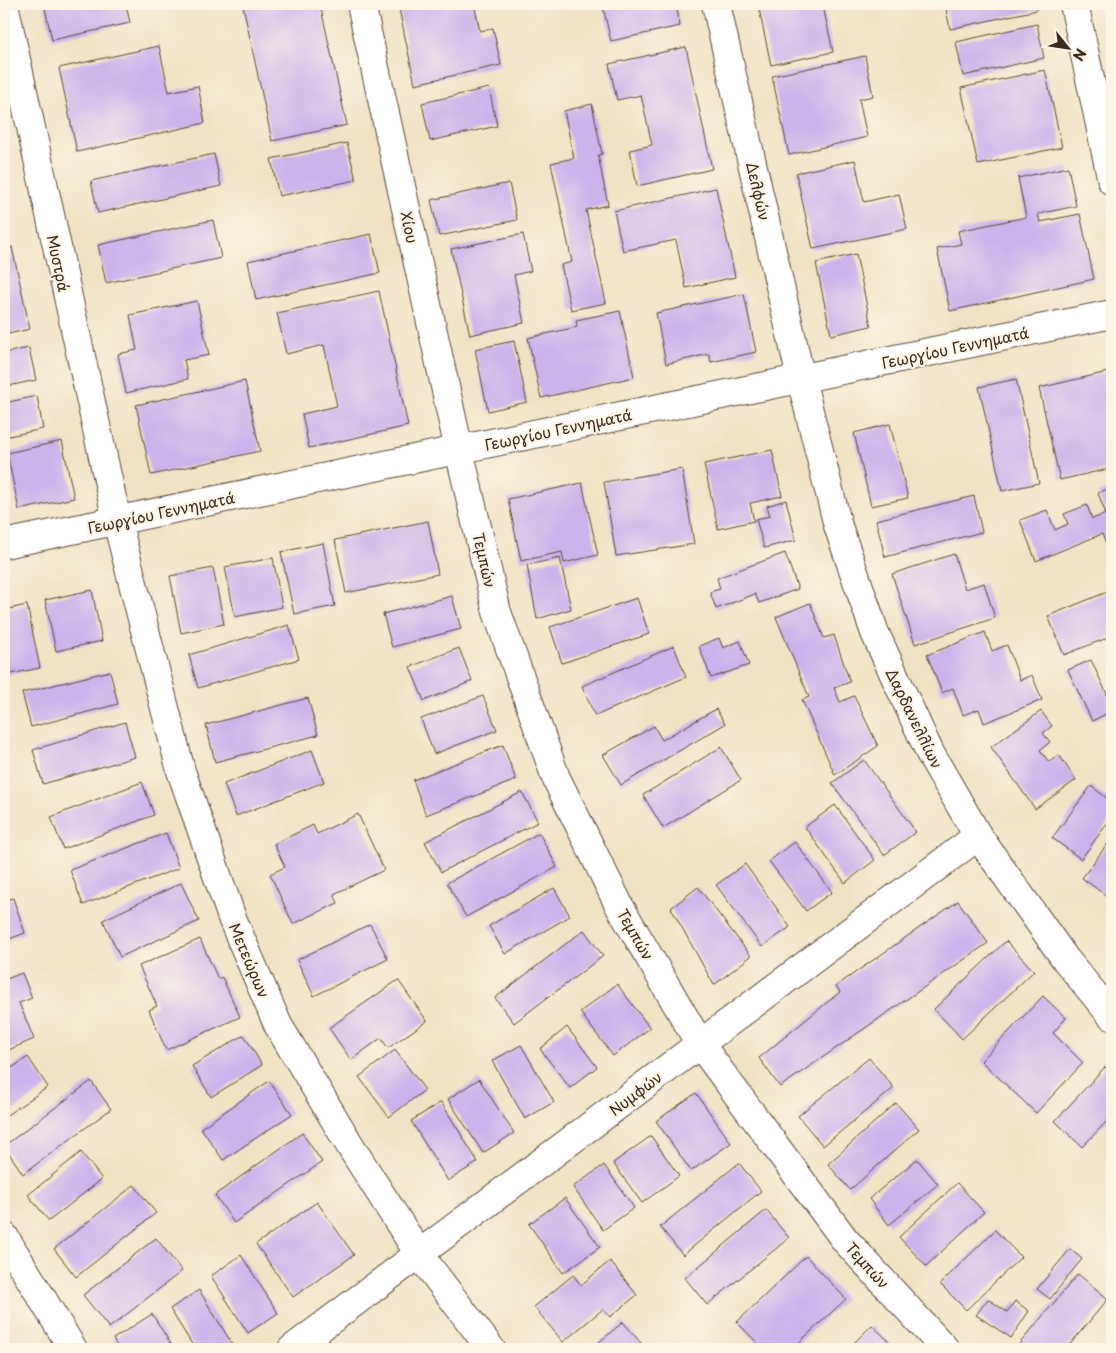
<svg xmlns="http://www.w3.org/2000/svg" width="1116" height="1353" font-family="'Playpen Sans',sans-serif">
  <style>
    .building { fill: #cbb4eb }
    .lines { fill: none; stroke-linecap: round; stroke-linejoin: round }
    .minor-casing { stroke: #564637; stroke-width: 30 }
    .minor { stroke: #fff; stroke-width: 28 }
    .labels { text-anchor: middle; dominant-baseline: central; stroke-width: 4.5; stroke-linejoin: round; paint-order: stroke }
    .street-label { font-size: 15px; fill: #3b2a1e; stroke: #fcf5e5 }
  </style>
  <rect width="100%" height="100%" fill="#fcf5e5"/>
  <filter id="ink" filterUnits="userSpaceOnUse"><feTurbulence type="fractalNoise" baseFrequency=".02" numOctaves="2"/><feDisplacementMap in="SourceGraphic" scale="10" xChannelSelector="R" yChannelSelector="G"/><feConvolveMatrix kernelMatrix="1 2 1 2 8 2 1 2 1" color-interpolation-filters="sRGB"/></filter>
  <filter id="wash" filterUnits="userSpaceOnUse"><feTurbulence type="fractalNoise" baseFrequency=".0096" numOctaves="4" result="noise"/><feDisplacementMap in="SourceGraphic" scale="20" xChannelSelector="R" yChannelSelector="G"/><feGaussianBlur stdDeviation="1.12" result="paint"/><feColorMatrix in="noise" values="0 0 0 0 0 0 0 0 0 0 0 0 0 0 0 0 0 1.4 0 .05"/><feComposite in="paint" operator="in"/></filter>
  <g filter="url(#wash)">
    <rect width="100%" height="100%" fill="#f0e3c4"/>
    <g id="blocks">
      <g class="building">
        <path d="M44 4H126L130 23 52 40Z"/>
        <path d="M252 4H320L347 125 272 141 243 6Z"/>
        <path d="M421 4H474L480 31 493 28 501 65 415 84 399 9Z"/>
        <path d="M618 4H676L680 26 611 41 603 7Z"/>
        <path d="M758 4H828L823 6 833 52 771 65Z"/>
        <path d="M945 4H1036L1037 10 950 29Z"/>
        <path d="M1037 24 1044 58 963 76 956 42Z"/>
        <path d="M159 46 169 92 198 86 205 123 77 152 59 68Z"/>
        <path d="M686 47 712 169 637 186 630 150 652 145 641 95 617 100 609 64Z"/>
        <path d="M865 56 873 96 859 99 867 137 789 155 772 76Z"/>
        <path d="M1045 70 1062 147 978 165 961 88Z"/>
        <path d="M489 88 497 126 430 141 422 103Z"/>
        <path d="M592 104 602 154 598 155 608 205 586 210 606 303 571 310 561 265 572 262 551 163 574 158 564 111Z"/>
        <path d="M347 143 356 180 279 196 271 159Z"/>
        <path d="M214 154 221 186 98 213 91 181Z"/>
        <path d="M855 160 864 202 899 194 907 229 813 249 796 173Z"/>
        <path d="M1068 167 1076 206 1038 214 1040 222 1080 214 1094 279 950 311 937 249 961 244 958 231 1026 217 1018 178Z"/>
        <path d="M509 183 517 220 439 236 431 200Z"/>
        <path d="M716 188 735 277 686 288 676 240 623 251 614 211Z"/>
        <path d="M213 220 221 258 106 283 98 245Z"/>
        <path d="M371 234 380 273 256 300 248 261Z"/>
        <path d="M523 234 531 271 514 275 524 323 470 335 451 249Z"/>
        <path d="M12 247 30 329 4 335V249Z"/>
        <path d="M856 254 871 326 831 335 816 263Z"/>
        <path d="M379 291 408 426 309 448 302 414 337 406 324 345 286 354 277 313Z"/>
        <path d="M744 294 756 352 711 362 709 354 666 364 656 313Z"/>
        <path d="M197 301 209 355 184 360 188 379 126 393 118 354 137 350 130 315Z"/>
        <path d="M620 311 634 377 541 398 528 338 577 327 576 320Z"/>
        <path d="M514 341 527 402 488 411 475 349Z"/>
        <path d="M29 348 36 380 4 387V353Z"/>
        <path d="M1112 371V468L1060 480 1039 388Z"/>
        <path d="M1016 379 1039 483 1002 491 979 387Z"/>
        <path d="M245 381 260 451 151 475 136 405Z"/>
        <path d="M37 396 43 429 4 437V403Z"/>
        <path d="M890 424 908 498 871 506 854 433Z"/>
        <path d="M62 441 74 498 19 510 7 453Z"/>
        <path d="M772 450 782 496 750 503 754 521 718 529 704 464Z"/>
        <path d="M682 469 694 544 616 556 604 482Z"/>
        <path d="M582 483 598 555 564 563 562 552 521 561 508 499Z"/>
        <path d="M1112 487V559L1102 534 1036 561 1020 520 1047 510 1055 530 1068 524 1064 514 1087 505 1092 519 1106 514 1098 493Z"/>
        <path d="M974 496 982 532 885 557 876 520Z"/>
        <path d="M786 500 796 540 764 548 756 519 770 516 767 506Z"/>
        <path d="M428 521 438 574 346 593 335 540Z"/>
        <path d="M323 543 335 606 294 614 281 552Z"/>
        <path d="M785 553 798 589 759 603 755 594 716 609 710 592 720 589 717 578Z"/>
        <path d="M954 554 965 589 984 583 995 618 915 644 892 574Z"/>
        <path d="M273 558 282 607 235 617 225 567Z"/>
        <path d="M560 558 571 609 537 619 527 565Z"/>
        <path d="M213 568 224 624 181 633 170 576Z"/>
        <path d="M92 590 102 641 56 651 45 600Z"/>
        <path d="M1112 590V636L1064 655 1048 616Z"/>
        <path d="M452 596 461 629 392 647 383 614Z"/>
        <path d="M637 598 649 634 562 663 550 627Z"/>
        <path d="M810 603 824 638 834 635 850 682 834 688 840 702 854 696 878 746 835 775 802 700 809 697 776 617Z"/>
        <path d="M27 605 40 668 6 675 4 664V610Z"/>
        <path d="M289 625 299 659 198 688 189 655Z"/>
        <path d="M985 632 992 651 1007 645 1020 680 1032 675 1042 700 984 723 979 709 963 715 953 688 942 693 927 655Z"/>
        <path d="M719 638 723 648 740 641 749 665 711 678 699 646Z"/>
        <path d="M674 646 686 677 595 716 582 686Z"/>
        <path d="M459 648 472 681 424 701 410 667Z"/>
        <path d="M1091 660 1112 705V711L1092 721 1068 670Z"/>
        <path d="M110 671 118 704 31 727 22 693Z"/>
        <path d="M483 696 497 730 434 754 421 719Z"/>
        <path d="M308 698 318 735 215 762 206 725Z"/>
        <path d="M716 709 725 724 621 785 603 755 654 726 662 740Z"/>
        <path d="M1041 711 1052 726 1043 733 1050 742 1040 750 1049 762 1059 755 1076 780 1035 809 991 747Z"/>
        <path d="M125 722 135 757 43 784 33 750Z"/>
        <path d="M503 745 516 780 426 815 413 780Z"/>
        <path d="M721 747 741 780 663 828 643 795Z"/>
        <path d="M312 750 324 782 236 816 224 784Z"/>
        <path d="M864 760 916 832 884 855 832 783Z"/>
        <path d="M142 782 154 815 63 849 51 817Z"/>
        <path d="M1091 786 1112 802V817L1081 859 1052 838Z"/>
        <path d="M522 792 538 822 441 872 425 842Z"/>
        <path d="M835 805 875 860 845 883 805 827Z"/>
        <path d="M358 814 384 870 334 894 338 903 293 924 270 874 285 867 274 844 313 825 317 834Z"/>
        <path d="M166 833 179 868 83 905 70 870Z"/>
        <path d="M539 833 557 867 466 917 447 883Z"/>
        <path d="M1112 838V900L1082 878Z"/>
        <path d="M795 842 832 892 806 911 769 861Z"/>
        <path d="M745 864 790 927 762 947 716 885Z"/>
        <path d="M181 883 199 921 120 957 103 920Z"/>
        <path d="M698 887 751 956 714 985 671 908Z"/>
        <path d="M554 888 570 916 505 954 489 926Z"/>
        <path d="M13 898 25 933 4 941V901Z"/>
        <path d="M958 901 988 943 780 1087 759 1058 840 992 836 986Z"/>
        <path d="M370 924 388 959 314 996 297 960Z"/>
        <path d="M584 930 603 956 514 1023 495 998Z"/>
        <path d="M200 939 218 979 222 977 240 1017 166 1050 149 1010 157 1006 139 966Z"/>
        <path d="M1006 941 1034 971 962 1039 934 1009Z"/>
        <path d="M22 973 32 998 19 1003 34 1039 4 1052V980Z"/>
        <path d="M398 980 427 1021 388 1048 381 1038 351 1060 329 1028Z"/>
        <path d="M617 984 650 1028 613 1056 580 1012Z"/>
        <path d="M1043 996 1066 1018 1053 1033 1083 1063 1036 1113 981 1061Z"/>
        <path d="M567 1027 597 1067 570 1088 540 1049Z"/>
        <path d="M244 1035 262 1065 211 1097 192 1066Z"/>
        <path d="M521 1045 554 1102 525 1119 492 1061Z"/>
        <path d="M395 1050 425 1090 389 1117 359 1077Z"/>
        <path d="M28 1057 48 1087 4 1117V1073Z"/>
        <path d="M869 1058 894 1088 823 1146 798 1116Z"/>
        <path d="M1105 1067 1112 1074V1116L1082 1147 1055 1121Z"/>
        <path d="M479 1079 514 1133 483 1153 448 1099Z"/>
        <path d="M91 1081 111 1109 23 1174 4 1146Z"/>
        <path d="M269 1081 292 1114 223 1160 201 1128Z"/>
        <path d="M696 1093 731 1143 691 1171 656 1121Z"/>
        <path d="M441 1102 478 1162 448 1181 411 1121Z"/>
        <path d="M896 1103 919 1129 850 1190 828 1164Z"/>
        <path d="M302 1133 322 1162 234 1223 215 1195Z"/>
        <path d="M651 1136 679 1176 642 1203 613 1163Z"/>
        <path d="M81 1152 102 1179 49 1221 28 1195Z"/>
        <path d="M917 1159 938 1184 889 1225 869 1199Z"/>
        <path d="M739 1163 761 1191 683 1255 660 1227Z"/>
        <path d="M604 1165 634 1208 603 1230 573 1187Z"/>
        <path d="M957 1183 984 1212 926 1266 899 1237Z"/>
        <path d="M134 1185 156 1213 76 1277 54 1249Z"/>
        <path d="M565 1198 600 1247 563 1273 529 1224Z"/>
        <path d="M317 1202 354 1255 293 1297 256 1244Z"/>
        <path d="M766 1210 789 1238 707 1305 685 1278Z"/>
        <path d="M995 1230 1021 1257 966 1310 940 1284Z"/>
        <path d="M156 1238 182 1271 109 1328 83 1295Z"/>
        <path d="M1070 1249 1082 1259 1050 1299 1037 1289Z"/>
        <path d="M241 1255 278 1313 248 1333 211 1276Z"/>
        <path d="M806 1256 846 1299 792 1349H763L737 1322Z"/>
        <path d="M610 1261 637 1295 610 1317 603 1309 563 1342 534 1307 573 1275 581 1285Z"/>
        <path d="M1078 1274 1108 1299 1066 1349H1015Z"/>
        <path d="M199 1290 234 1347 231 1349H195L170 1309Z"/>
        <path d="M988 1299 1007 1312 1015 1301 1029 1311 1011 1338 976 1315Z"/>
        <path d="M152 1314 174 1349H119L113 1339Z"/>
        <path d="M623 1322 646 1349H591Z"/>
        <path d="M872 1325 897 1349H848Z"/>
      </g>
    </g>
  </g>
  <g filter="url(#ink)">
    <use href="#blocks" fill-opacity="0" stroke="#564637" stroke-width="1"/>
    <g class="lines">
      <defs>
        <g id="minor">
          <path d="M4 4 117 521 181 771 232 918 278 1025 354 1152 419 1254 491 1349"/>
          <path d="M361 4 459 450 497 612 556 778 620 907 700 1044 845 1240 945 1349"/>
          <path d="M716 4 801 379 838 526 875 633 930 753 978 836 1066 960 1112 1016"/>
          <path d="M1074 4 1112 181"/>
          <path d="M4 544 1112 314"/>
          <path d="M4 1236 73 1349"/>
          <path d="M292 1349 978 836"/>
        </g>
      </defs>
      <use href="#minor" class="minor-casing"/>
      <use href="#minor" class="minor"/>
    </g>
  </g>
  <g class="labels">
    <g class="street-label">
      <text transform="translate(759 191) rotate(77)">Δελφών</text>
      <text transform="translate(410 227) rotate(78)">Χίου</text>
      <text transform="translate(59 263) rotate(78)">Μυστρά</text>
      <text transform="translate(955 347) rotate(-12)">Γεωργίου Γεννηματά</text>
      <text transform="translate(558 429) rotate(-12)">Γεωργίου Γεννηματά</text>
      <text transform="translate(161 512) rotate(-12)">Γεωργίου Γεννηματά</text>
      <text transform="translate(485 560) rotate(77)">Τεμπών</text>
      <text transform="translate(915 718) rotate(64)">Δαρδανελλίων</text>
      <text transform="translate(636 934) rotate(60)">Τεμπών</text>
      <text transform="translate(250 960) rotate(67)">Μετεώρων</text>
      <text transform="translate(635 1093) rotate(-37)">Νυμφών</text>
      <text transform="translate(868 1265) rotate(48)">Τεμπών</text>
    </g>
  </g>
  <rect width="1116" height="1353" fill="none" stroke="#fcf5e5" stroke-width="20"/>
  <g transform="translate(1068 48) rotate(120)" stroke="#fcf5e5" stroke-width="4" paint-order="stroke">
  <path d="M0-4L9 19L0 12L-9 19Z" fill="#3b2a1e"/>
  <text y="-8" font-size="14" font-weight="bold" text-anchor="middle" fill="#3b2a1e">N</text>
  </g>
</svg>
